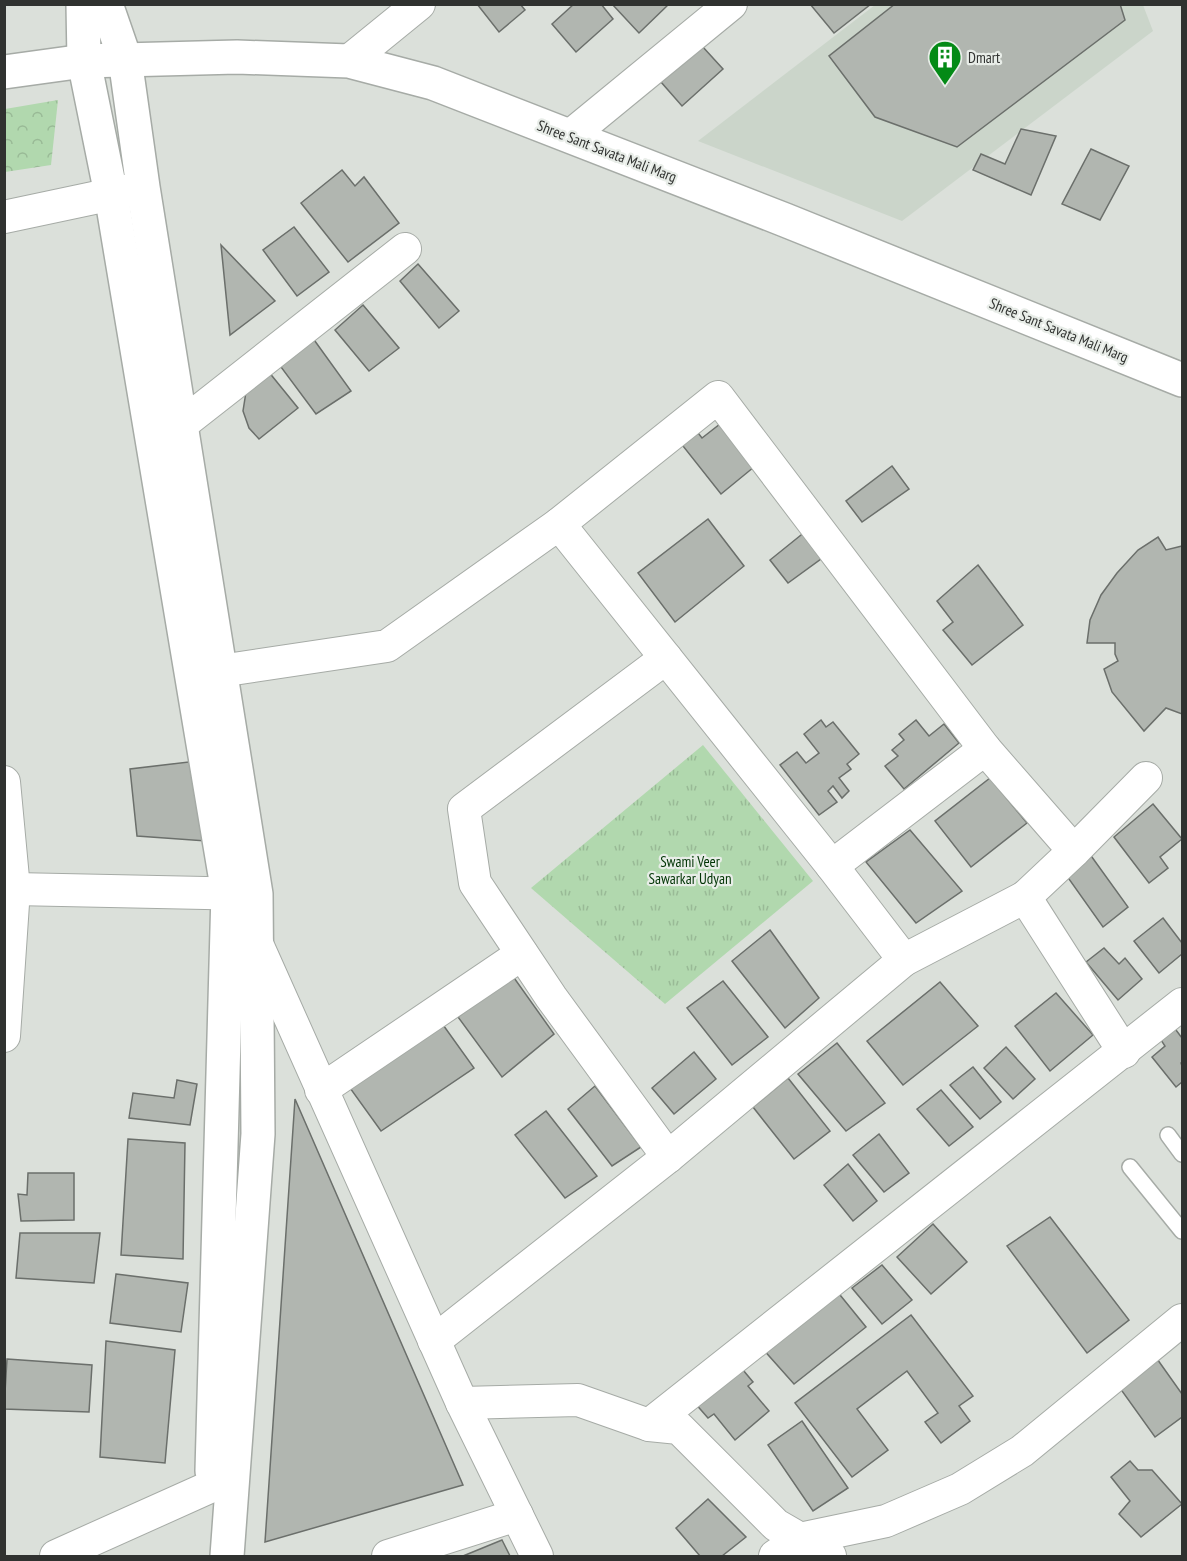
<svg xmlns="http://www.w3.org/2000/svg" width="1187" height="1561" font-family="'PT Sans Narrow',sans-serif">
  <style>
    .built { fill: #cbd5ca }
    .forest { fill: url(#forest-crowns) }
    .park { fill: url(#park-tufts) }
    .building { fill: #b1b6b0; stroke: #6b6f6b; stroke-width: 1.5 }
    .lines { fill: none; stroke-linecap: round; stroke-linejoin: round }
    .service-casing { stroke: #a6aba6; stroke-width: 18 }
    .minor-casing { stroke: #a6aba6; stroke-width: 34 }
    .secondary-casing { stroke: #a6aba6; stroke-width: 36 }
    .primary-casing { stroke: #a6aba6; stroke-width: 36 }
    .service { stroke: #fff; stroke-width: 15 }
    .minor { stroke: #fff; stroke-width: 32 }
    .secondary { stroke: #fff; stroke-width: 33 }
    .primary { stroke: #fff; stroke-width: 33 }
    .labels { text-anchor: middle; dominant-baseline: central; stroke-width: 4.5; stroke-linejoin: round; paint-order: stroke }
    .poi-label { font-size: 15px; fill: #303230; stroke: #e8ede8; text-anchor: start }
    .street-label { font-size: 15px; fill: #303230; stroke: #e8ede8 }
    .park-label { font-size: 15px; fill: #013404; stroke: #e8ede8 }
  </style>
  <defs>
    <pattern id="forest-crowns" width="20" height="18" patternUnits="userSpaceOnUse" patternTransform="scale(1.5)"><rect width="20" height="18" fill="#b1d8ae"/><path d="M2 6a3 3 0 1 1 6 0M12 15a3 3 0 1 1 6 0" fill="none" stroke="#99ba96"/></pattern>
    <pattern id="park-tufts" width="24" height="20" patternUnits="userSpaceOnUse" patternTransform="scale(1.5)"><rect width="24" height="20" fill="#b1d8ae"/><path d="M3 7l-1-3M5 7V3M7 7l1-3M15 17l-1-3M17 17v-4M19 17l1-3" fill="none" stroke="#99ba96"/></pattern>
  </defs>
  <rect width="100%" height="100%" fill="#dbe0da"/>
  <path class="built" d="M875 5H1143L1153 31 902 221 698 141Z"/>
  <path class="forest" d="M58 100 51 165 5 172V109Z"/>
  <path class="park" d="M703 745 813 881 665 1004 531 888Z"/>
  <g class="building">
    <path d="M477 4H520L525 10 499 32Z"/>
    <path d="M574 4H601L613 19 576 52 552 24Z"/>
    <path d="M612 4H669L639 33Z"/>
    <path d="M810 4H871L834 33Z"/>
    <path d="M895 4H1120L1125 20 957 147 875 117 829 56Z"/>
    <path d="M702 46 723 69 682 106 661 82Z"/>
    <path d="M1021 129 1056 136 1031 195 973 170 981 154 1005 164Z"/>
    <path d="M1091 149 1129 166 1100 220 1062 204Z"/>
    <path d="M342 170 355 186 364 177 399 223 348 262 301 203Z"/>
    <path d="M294 227 329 272 297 296 263 250Z"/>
    <path d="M221 245 275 301 230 335Z"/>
    <path d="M418 264 459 311 439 328 400 281Z"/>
    <path d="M363 305 399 348 369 371 335 330Z"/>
    <path d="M312 337 351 391 316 414 278 363Z"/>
    <path d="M268 371 298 408 259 439 249 428 243 411 246 392Z"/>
    <path d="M720 424 754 467 721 494 679 441 695 429 702 438Z"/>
    <path d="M892 466 909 489 862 522 846 501Z"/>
    <path d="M708 519 744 566 675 622 638 573Z"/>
    <path d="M806 531 825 556 788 583 770 560Z"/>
    <path d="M1158 537 1166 550 1182 546V714L1166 708 1144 731 1112 692 1104 669 1118 661 1115 654V643H1087L1090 620 1101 595 1117 573 1138 550Z"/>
    <path d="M978 565 1023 625 972 665 943 630 953 622 937 601Z"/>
    <path d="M821 720 826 727 833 722 859 754 847 764 851 769 839 778 849 791 842 798 833 786 828 791 837 802 819 815 780 765 797 752 806 763 819 753 804 734Z"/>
    <path d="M916 720 929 736 944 724 959 743 904 789 885 766 898 756 892 750 904 740 899 734Z"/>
    <path d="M197 761 206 841 137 836 130 769Z"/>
    <path d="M990 778 1027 823 971 867 935 821Z"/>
    <path d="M1153 804 1182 839 1160 857 1168 868 1149 883 1114 837Z"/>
    <path d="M910 830 962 891 916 923 866 862Z"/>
    <path d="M1089 853 1128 907 1103 927 1064 872Z"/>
    <path d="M1163 918 1182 943V954L1159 973 1134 941Z"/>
    <path d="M770 930 819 998 785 1028 732 961Z"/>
    <path d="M1104 948 1119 964 1125 958 1142 979 1118 1000 1086 962Z"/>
    <path d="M512 975 554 1034 502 1077 458 1017Z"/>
    <path d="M723 981 768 1037 732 1065 687 1008Z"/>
    <path d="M940 982 978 1026 903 1085 867 1041Z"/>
    <path d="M1056 993 1093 1035 1050 1071 1015 1026Z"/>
    <path d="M441 1022 474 1068 381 1131 350 1088Z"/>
    <path d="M1173 1026 1182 1038V1062L1181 1063 1182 1066V1082L1176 1087 1152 1057 1165 1046 1159 1037Z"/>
    <path d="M837 1043 885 1103 846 1131 798 1074Z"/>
    <path d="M1006 1047 1035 1079 1013 1099 984 1068Z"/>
    <path d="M694 1052 716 1079 674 1114 652 1088Z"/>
    <path d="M973 1067 1001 1102 980 1119 950 1085Z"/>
    <path d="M788 1078 830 1131 794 1159 753 1107Z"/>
    <path d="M177 1080 197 1084 190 1125 129 1118 133 1093 174 1098Z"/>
    <path d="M595 1086 641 1147 612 1166 568 1109Z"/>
    <path d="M941 1090 973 1127 949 1146 917 1109Z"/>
    <path d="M295 1099 463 1485 265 1542Z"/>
    <path d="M546 1111 597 1176 565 1198 515 1135Z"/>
    <path d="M879 1134 909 1173 884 1192 853 1155Z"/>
    <path d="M128 1139 185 1143 183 1259 121 1255Z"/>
    <path d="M848 1164 877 1201 853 1221 824 1185Z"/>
    <path d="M28 1173H74V1220L21 1221 18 1194 27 1195Z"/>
    <path d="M1050 1217 1129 1320 1087 1353 1007 1246Z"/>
    <path d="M933 1224 967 1262 931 1294 897 1257Z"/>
    <path d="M20 1233H100L94 1283 16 1278Z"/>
    <path d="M882 1265 912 1300 882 1324 852 1288Z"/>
    <path d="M116 1274 188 1283 181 1332 110 1323Z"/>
    <path d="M836 1290 866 1327 794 1384 762 1348Z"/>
    <path d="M911 1315 973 1396 959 1406 970 1421 941 1443 925 1422 938 1413 907 1371 857 1409 888 1450 852 1477 795 1403Z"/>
    <path d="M106 1341 175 1350 165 1463 100 1457Z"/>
    <path d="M1155 1356 1182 1394V1417L1155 1437 1117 1384Z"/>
    <path d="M7 1359 92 1365 89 1412 4 1409Z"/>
    <path d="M738 1364 753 1382 748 1386 769 1411 735 1440 714 1414 708 1418 694 1402Z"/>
    <path d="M802 1421 848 1488 813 1511 768 1445Z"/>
    <path d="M1130 1461 1138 1470H1152L1182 1504 1141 1537 1119 1514 1130 1501 1111 1477Z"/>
    <path d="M708 1499 746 1537 722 1556H700L676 1528Z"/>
    <path d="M502 1540 510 1556H463Z"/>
  </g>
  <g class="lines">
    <defs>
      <g id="service">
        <path d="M1168 1135 1182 1154"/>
        <path d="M1130 1167 1182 1231"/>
      </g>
      <g id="minor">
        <path d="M349 61 419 4"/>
        <path d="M570 136 731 4"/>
        <path d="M4 217 136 189"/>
        <path d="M181 425 405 249"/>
        <path d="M559 524 718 397 985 749"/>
        <path d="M666 658 464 809 475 883 551 997 668 1157"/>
        <path d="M220 671 387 646 559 524 832 866 985 749 1074 851 1025 897"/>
        <path d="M4 782 14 889 4 1036"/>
        <path d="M1074 851 1146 778"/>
        <path d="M832 866 904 960"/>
        <path d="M14 889 253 894"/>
        <path d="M257 944 462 1403 537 1556"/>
        <path d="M321 1090 522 954"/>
        <path d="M434 1341 668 1157 904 960 1025 897 1124 1052"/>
        <path d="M462 1403 578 1400 649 1425 679 1428 776 1525 830 1556"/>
        <path d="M649 1425 1182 1004"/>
        <path d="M56 1556 212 1486"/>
        <path d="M388 1556 517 1515"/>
        <path d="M775 1556 800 1539 886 1521 960 1489 1022 1451 1182 1320"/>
      </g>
      <g id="secondary">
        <path d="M83 4 84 61 111 194 228 893 212 1471"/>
        <path d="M106 4 125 59 143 187 256 894 258 1134 227 1556"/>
      </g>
      <path id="primary" d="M4 72 84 61 237 57 349 61 433 83 785 220 1182 380"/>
    </defs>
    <use href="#service" class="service-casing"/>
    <use href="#minor" class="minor-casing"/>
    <use href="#secondary" class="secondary-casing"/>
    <use href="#primary" class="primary-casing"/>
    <use href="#service" class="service"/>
    <use href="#minor" class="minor"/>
    <use href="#secondary" class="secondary"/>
    <use href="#primary" class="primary"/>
  </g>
  <defs>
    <symbol id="building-pin" viewBox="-11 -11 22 30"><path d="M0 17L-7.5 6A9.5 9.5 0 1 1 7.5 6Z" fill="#048a16" stroke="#e8ede8"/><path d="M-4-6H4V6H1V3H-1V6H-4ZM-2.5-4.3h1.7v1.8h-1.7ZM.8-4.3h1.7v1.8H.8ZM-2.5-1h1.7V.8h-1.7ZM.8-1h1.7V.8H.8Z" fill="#fff"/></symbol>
  </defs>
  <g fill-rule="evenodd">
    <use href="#building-pin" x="926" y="38" width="38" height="52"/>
  </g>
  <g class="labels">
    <g class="poi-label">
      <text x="968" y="57">Dmart</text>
    </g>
    <g class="street-label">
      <text transform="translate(607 151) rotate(21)">Shree Sant Savata Mali Marg</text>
      <text transform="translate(1059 330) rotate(22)">Shree Sant Savata Mali Marg</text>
    </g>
    <g class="park-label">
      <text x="690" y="861">Swami Veer<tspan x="690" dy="17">Sawarkar Udyan</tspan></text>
    </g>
  </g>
  <rect width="1187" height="1561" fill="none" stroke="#303230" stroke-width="12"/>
</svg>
